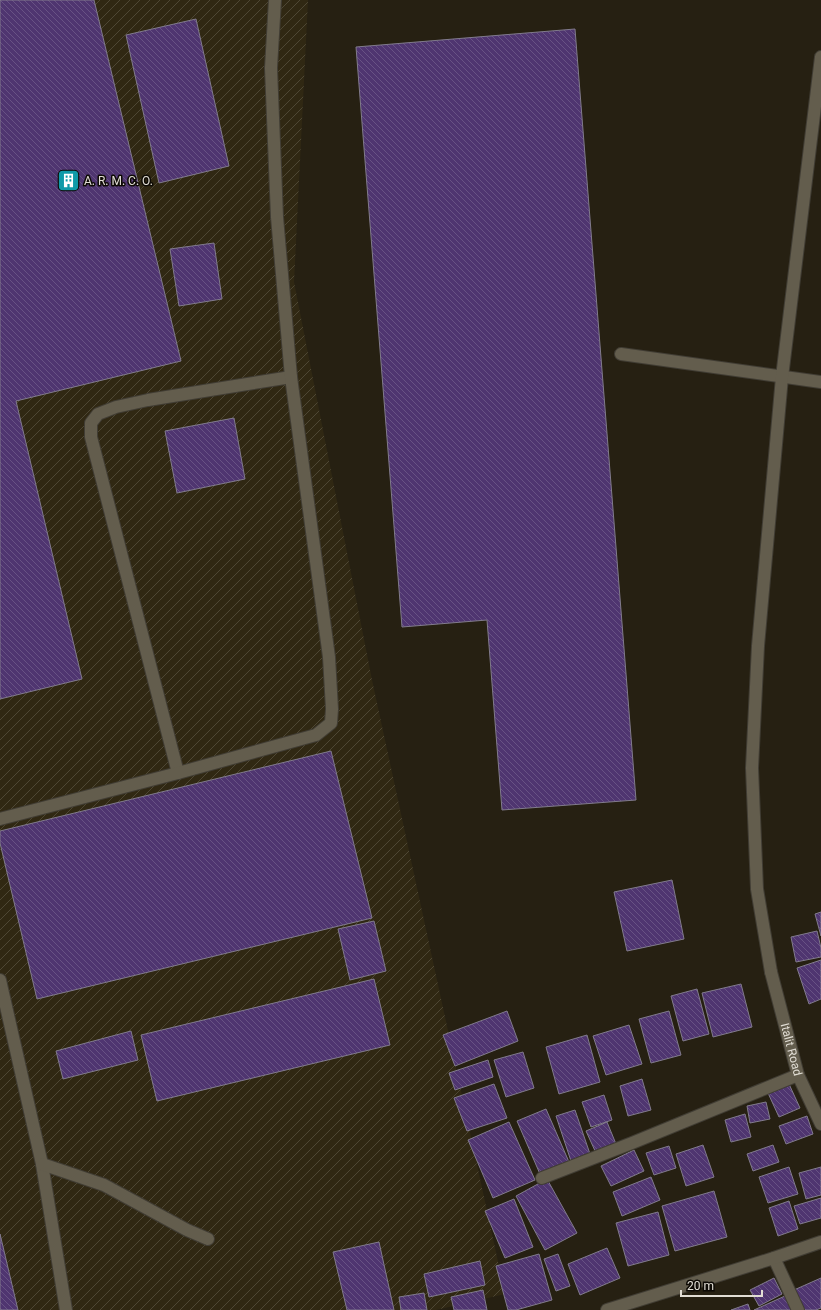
<svg xmlns="http://www.w3.org/2000/svg" width="821" height="1310" font-family="Roboto,sans-serif">
  <style>
    .industrial { fill: url(#industrial-furrows) }
    .building { fill: url(#building-back-hatch); stroke: #817b8c }
    .lines { fill: none; stroke-linecap: round; stroke-linejoin: round }
    .service-casing { stroke: #413d34; stroke-width: 14 }
    .pedestrian-casing { stroke: #413d34; stroke-width: 14 }
    .minor-casing { stroke: #413d34; stroke-width: 14 }
    .secondary-casing { stroke: #413d34; stroke-width: 14 }
    .service { stroke: #635d4d; stroke-width: 12 }
    .pedestrian { stroke: #635d4d; stroke-width: 12 }
    .minor { stroke: #635d4d; stroke-width: 12 }
    .secondary { stroke: #635d4d; stroke-width: 12 }
    .labels { text-anchor: middle; dominant-baseline: central; stroke-width: 3; stroke-linejoin: round; paint-order: stroke }
    .poi-label { font-size: 12px; fill: #e1ddd4; stroke: #0d0a05; text-anchor: start }
    .street-label { font-size: 12px; fill: #e1ddd4; stroke: #0d0a05 }
  </style>
  <defs>
    <pattern id="industrial-furrows" width="10" height="10" patternUnits="userSpaceOnUse"><rect width="10" height="10" fill="#302813"/><path d="M-1 1l2-2M0 10L10 0M9 11l2-2" fill="none" stroke="#4e4734"/></pattern>
    <pattern id="building-back-hatch" width="6" height="6" patternUnits="userSpaceOnUse"><rect width="6" height="6" fill="#4f3570"/><path d="M-1 5l2 2M0 0l6 6M5-1l2 2" fill="none" stroke="#685284"/></pattern>
  </defs>
  <rect width="100%" height="100%" fill="#262012"/>
  <path class="industrial" d="M0 0H308L294 282 372 680 505 1294 436 1310H0Z"/>
  <g class="building">
    <path d="M0 0H94L181 361 16 401 82 679 0 699Z"/>
    <path d="M196 19 229 166 159 183 126 35Z"/>
    <path d="M575 29 636 800 502 810 487 620 402 627 356 47Z"/>
    <path d="M214 243 222 299 179 306 170 249Z"/>
    <path d="M234 418 245 479 177 493 165 431Z"/>
    <path d="M331 751 372 918 37 999 0 843V831Z"/>
    <path d="M672 880 684 939 627 951 614 892Z"/>
    <path d="M821 912V936L815 914Z"/>
    <path d="M374 921 386 971 350 980 338 929Z"/>
    <path d="M817 931 821 948V957L796 962 791 937Z"/>
    <path d="M821 960V999L809 1004 797 968Z"/>
    <path d="M374 979 390 1045 157 1101 141 1035Z"/>
    <path d="M741 984 752 1027 713 1037 702 993Z"/>
    <path d="M697 989 709 1034 683 1041 671 996Z"/>
    <path d="M507 1011 518 1041 455 1066 443 1035Z"/>
    <path d="M669 1011 681 1055 651 1063 639 1019Z"/>
    <path d="M629 1025 642 1064 606 1075 593 1036Z"/>
    <path d="M131 1031 138 1060 63 1079 56 1051Z"/>
    <path d="M587 1035 600 1082 559 1094 546 1047Z"/>
    <path d="M523 1052 534 1088 506 1097 494 1060Z"/>
    <path d="M488 1060 493 1077 455 1090 449 1073Z"/>
    <path d="M642 1079 651 1110 628 1116 620 1086Z"/>
    <path d="M494 1084 507 1118 467 1131 454 1098Z"/>
    <path d="M789 1084 800 1108 779 1117 768 1093Z"/>
    <path d="M604 1095 612 1120 591 1127 582 1102Z"/>
    <path d="M766 1102 770 1119 750 1123 747 1106Z"/>
    <path d="M546 1109 569 1162 540 1174 517 1121Z"/>
    <path d="M575 1110 590 1154 571 1161 556 1116Z"/>
    <path d="M745 1114 751 1137 731 1142 725 1120Z"/>
    <path d="M807 1116 813 1134 786 1144 779 1126Z"/>
    <path d="M509 1122 535 1180 493 1198 468 1140Z"/>
    <path d="M607 1122 616 1144 596 1153 586 1131Z"/>
    <path d="M703 1145 714 1177 686 1186 676 1154Z"/>
    <path d="M773 1145 779 1162 753 1171 747 1154Z"/>
    <path d="M669 1146 676 1168 654 1175 646 1153Z"/>
    <path d="M634 1150 644 1171 611 1186 601 1166Z"/>
    <path d="M789 1167 798 1194 768 1203 759 1177Z"/>
    <path d="M821 1167V1195L806 1199 799 1173Z"/>
    <path d="M651 1177 660 1200 622 1216 613 1192Z"/>
    <path d="M547 1179 577 1233 545 1250 516 1196Z"/>
    <path d="M714 1191 727 1237 675 1251 662 1206Z"/>
    <path d="M821 1198V1218L800 1224 794 1206Z"/>
    <path d="M514 1199 533 1247 505 1258 485 1211Z"/>
    <path d="M789 1201 798 1229 778 1236 769 1208Z"/>
    <path d="M658 1212 669 1255 628 1266 616 1223Z"/>
    <path d="M0 1234 18 1310H0Z"/>
    <path d="M379 1242 394 1310H347L333 1252Z"/>
    <path d="M607 1248 620 1278 580 1295 568 1264Z"/>
    <path d="M539 1254 552 1300 516 1310H508L496 1266Z"/>
    <path d="M558 1254 570 1286 556 1291 544 1259Z"/>
    <path d="M480 1261 485 1285 429 1297 424 1274Z"/>
    <path d="M774 1278 782 1294 759 1306 750 1290Z"/>
    <path d="M821 1278V1308L816 1310H804L794 1290Z"/>
    <path d="M483 1290 487 1310H454L451 1297Z"/>
    <path d="M424 1293 427 1310H401L399 1297Z"/>
    <path d="M785 1296 792 1310H754Z"/>
    <path d="M748 1304 750 1310H731Z"/>
  </g>
  <g class="lines">
    <defs>
      <g id="service">
        <path d="M621 354 821 382"/>
        <path d="M178 773 91 437V423L98 414 116 407 148 400 291 377"/>
        <path d="M0 819 178 773 316 735 331 723 332 709 329 657 291 377 277 217 271 68 275 0"/>
        <path d="M771 972 757 889 752 768 758 646 782 377 821 57"/>
        <path d="M0 980 42 1164 66 1310"/>
        <path d="M42 1164 104 1185 187 1230 208 1239"/>
      </g>
      <path id="pedestrian" d="M774 1258 798 1310"/>
      <g id="minor">
        <path id="s1" d="M771 972 798 1075 821 1124"/>
        <path d="M542 1178 632 1143 798 1075"/>
      </g>
      <path id="secondary" d="M607 1310 774 1258 821 1242"/>
    </defs>
    <use href="#service" class="service-casing"/>
    <use href="#pedestrian" class="pedestrian-casing"/>
    <use href="#minor" class="minor-casing"/>
    <use href="#secondary" class="secondary-casing"/>
    <use href="#service" class="service"/>
    <use href="#pedestrian" class="pedestrian"/>
    <use href="#minor" class="minor"/>
    <use href="#secondary" class="secondary"/>
  </g>
  <defs>
    <symbol id="building-square" viewBox="-11 -11 22 22"><rect x="-9" y="-9" width="18" height="18" rx="4" fill="#0f9aa8" stroke="#0d0a05"/><path d="M-4-6H4V6H1V3H-1V6H-4ZM-2.5-4.3h1.7v1.8h-1.7ZM.8-4.3h1.7v1.8H.8ZM-2.5-1h1.7V.8h-1.7ZM.8-1h1.7V.8H.8Z" fill="#fff"/></symbol>
  </defs>
  <g fill-rule="evenodd">
    <use href="#building-square" x="56" y="168" width="25" height="25"/>
  </g>
  <g class="labels">
    <g class="poi-label">
      <text x="84" y="181">A. R. M. C. O.</text>
    </g>
    <g class="street-label">
      <text stroke="none"><textPath href="#s1" startOffset="80">Italit Road</textPath></text>
    </g>
  </g>
  <path d="M681 1290v6h81v-6" fill="none" stroke="#e1ddd4" stroke-width="2"/>
  <text x="687" y="1290" font-size="12" fill="#e1ddd4" stroke="#0d0a05" stroke-width="3" paint-order="stroke">20 m</text>
</svg>
